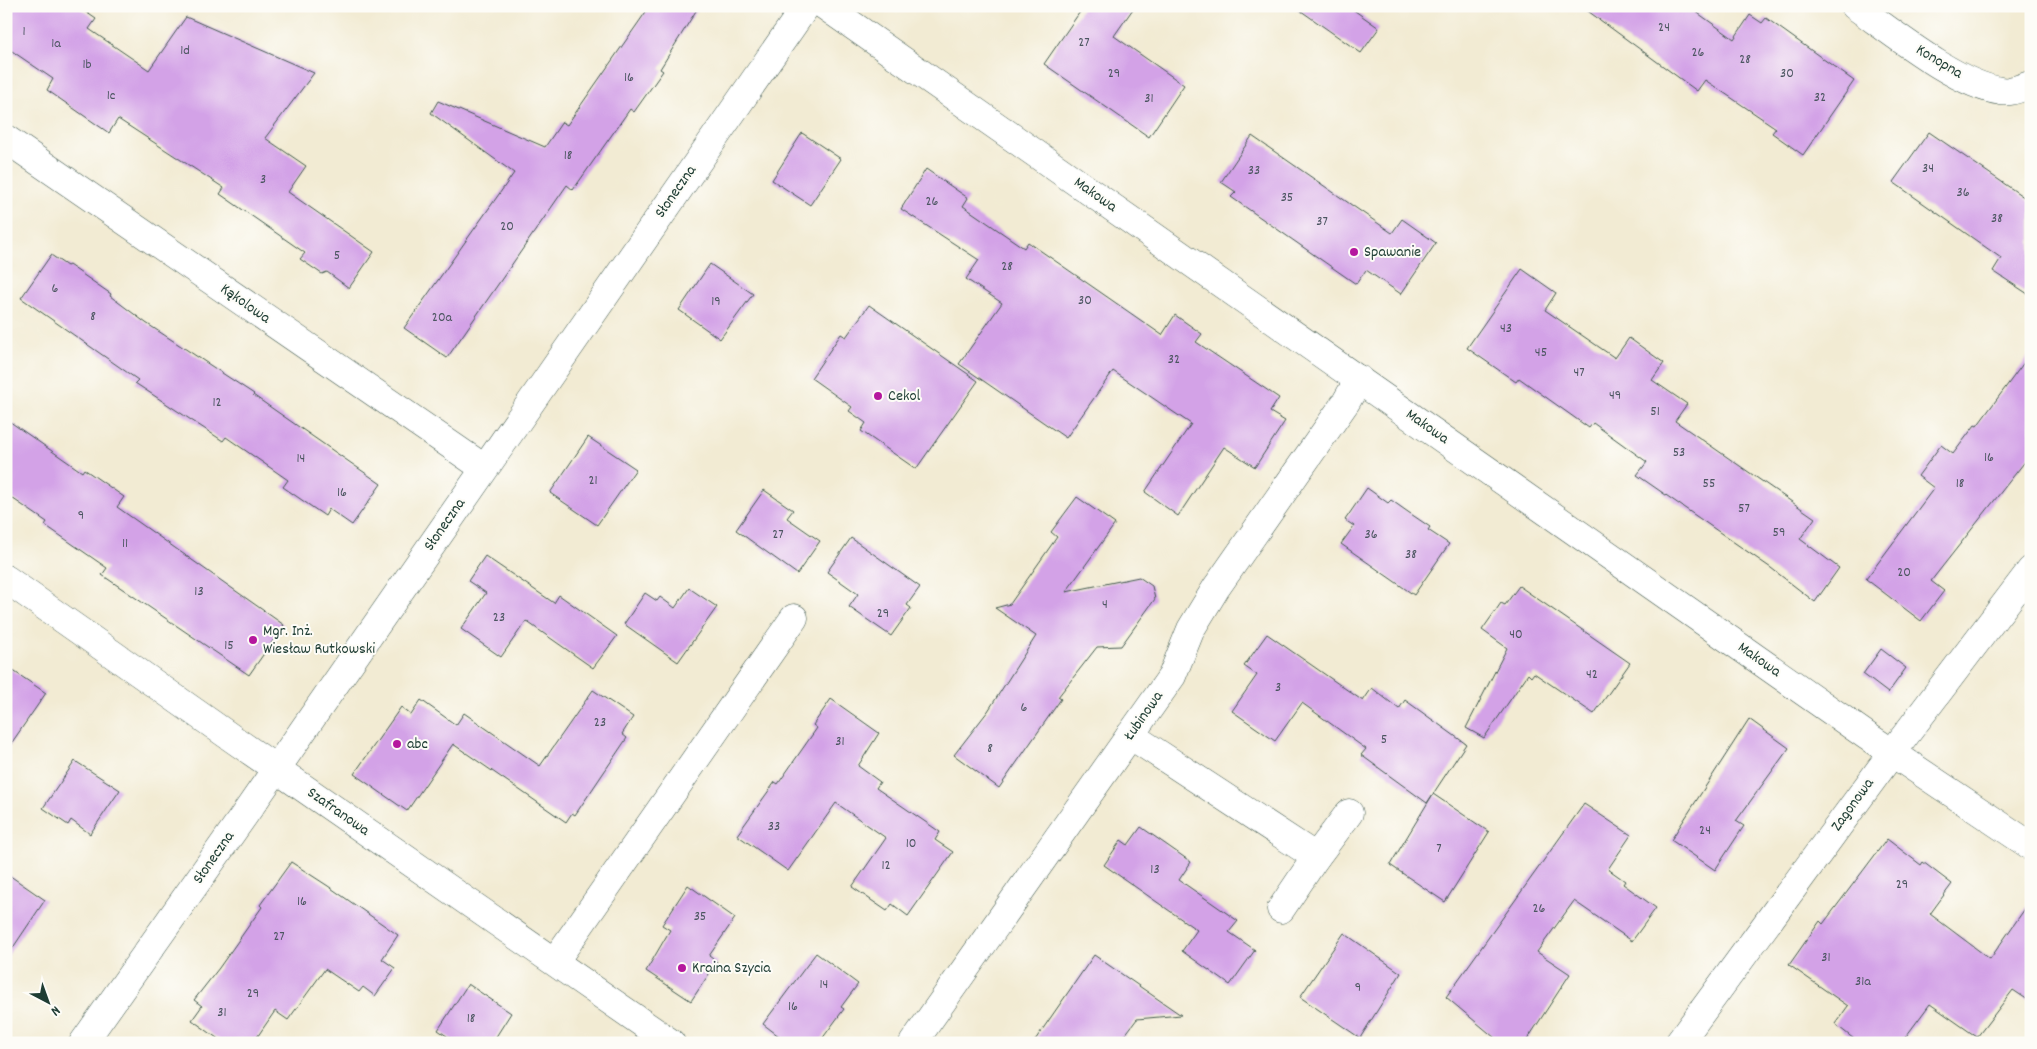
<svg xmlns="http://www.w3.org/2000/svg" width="2037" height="1049" font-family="Dekko,sans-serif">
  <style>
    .building { fill: #d3a2e7 }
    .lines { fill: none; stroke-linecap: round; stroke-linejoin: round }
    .minor-casing { stroke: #3f574c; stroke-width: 29 }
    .minor { stroke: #fff; stroke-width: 28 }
    .poi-dot { fill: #b5179e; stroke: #fdfcf7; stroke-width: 2 }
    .labels { text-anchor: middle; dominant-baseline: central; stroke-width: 4; stroke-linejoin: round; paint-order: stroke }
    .number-label { font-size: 14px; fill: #4c5661 }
    .street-label { font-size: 16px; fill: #1f3d34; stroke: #fdfcf7 }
    .poi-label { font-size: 16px; fill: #1f3d34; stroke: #fdfcf7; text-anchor: start }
  </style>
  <rect width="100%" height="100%" fill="#fdfcf7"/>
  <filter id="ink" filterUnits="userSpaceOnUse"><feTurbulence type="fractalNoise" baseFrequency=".02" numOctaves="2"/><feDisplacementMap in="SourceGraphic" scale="10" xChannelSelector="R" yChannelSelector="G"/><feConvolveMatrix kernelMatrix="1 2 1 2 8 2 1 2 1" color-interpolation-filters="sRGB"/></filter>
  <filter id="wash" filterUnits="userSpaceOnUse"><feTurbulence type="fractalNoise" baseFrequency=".0096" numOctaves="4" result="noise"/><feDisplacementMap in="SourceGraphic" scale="20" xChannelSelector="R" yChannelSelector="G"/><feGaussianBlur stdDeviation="1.12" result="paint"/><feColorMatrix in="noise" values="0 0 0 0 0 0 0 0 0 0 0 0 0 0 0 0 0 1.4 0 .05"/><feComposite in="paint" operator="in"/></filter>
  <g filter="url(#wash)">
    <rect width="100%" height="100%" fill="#f2ebd3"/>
    <g id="blocks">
      <g class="building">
        <path d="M6 6H77L96 19 89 29 149 70 186 17 314 73 265 138 306 166 288 192 374 252 349 288 327 272 322 274 300 259 305 253 220 194 224 188 118 119 109 133 47 90 53 79 6 47Z"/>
        <path d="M650 6H699L660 69 663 71 634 112 630 109 573 190 567 185 447 358 404 328 514 173 431 113 438 101 545 147 562 122 567 125Z"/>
        <path d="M1084 6H1135L1114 36 1184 85 1149 137 1044 64Z"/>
        <path d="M1294 6H1348L1379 28 1361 53Z"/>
        <path d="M1581 6H1688L1734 39 1750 15 1762 23 1766 18 1854 81 1803 155 1772 133 1776 128 1705 80 1697 91Z"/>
        <path d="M1929 132 2031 202V296L1993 271 2001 258 1893 182Z"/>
        <path d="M802 133 841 159 810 205 772 180Z"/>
        <path d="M1252 136 1392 233 1402 219 1436 243 1401 294 1366 270 1356 284 1231 197 1236 192 1221 182Z"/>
        <path d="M926 169 968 198 963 206 1024 248 1028 242 1162 335 1175 315 1202 334 1196 342 1279 398 1270 412 1285 421 1255 467 1224 447 1178 516 1145 492 1191 424 1113 371 1066 438 959 364 1002 303 966 279 979 260 901 209Z"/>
        <path d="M51 255 67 266 69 265 111 294 110 296 146 323 254 394 253 395 381 484 352 525 329 509 325 516 283 487 288 480 226 437 223 441 135 383 138 380 21 298Z"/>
        <path d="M710 264 753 294 720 339 679 310Z"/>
        <path d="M1522 269 1556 293 1545 310 1615 358 1629 338 1664 363 1652 380 1687 404 1675 421 1815 518 1800 539 1839 568 1815 602 1771 568 1637 475 1647 462 1593 423 1589 428 1519 378 1516 382 1467 348Z"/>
        <path d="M869 305 978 381 916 469 861 431 866 423 849 411 852 407 811 378 841 334 846 337Z"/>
        <path d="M2031 353V454L1931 581 1944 591 1921 621 1866 579 1934 488 1918 476 1941 445 1953 454 1975 425 1977 426Z"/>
        <path d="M6 419 82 472 84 469 124 497 117 507 284 625 249 675 102 575 107 568 45 525 47 522 6 494Z"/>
        <path d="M588 437 636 469 597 525 550 493Z"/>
        <path d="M1367 488 1388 503 1391 500 1408 512 1430 527 1428 530 1449 544 1414 595 1341 544 1354 526 1345 520Z"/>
        <path d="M764 490 793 510 787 518 820 541 797 574 736 530Z"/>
        <path d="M1077 497 1115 524 1066 592 1139 577 1152 586 1155 599 1121 646 1097 647 1058 697 1061 699 999 788 954 755 988 711 1036 636 995 608 1010 604 1057 537 1051 532Z"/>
        <path d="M851 538 920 587 907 605 911 608 891 636 849 607 858 594 827 572Z"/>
        <path d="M485 556 554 603 559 595 617 636 593 668 526 621 501 657 461 629 486 593 468 581Z"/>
        <path d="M1519 586 1630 663 1594 714 1534 673 1531 677 1528 674 1484 738 1466 728 1507 648 1482 630 1501 603 1505 605Z"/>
        <path d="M689 588 717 607 678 662 624 624 645 593 657 601 660 597 675 608Z"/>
        <path d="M1267 634 1363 701 1372 688 1399 709 1405 700 1466 744 1427 803 1361 755 1366 749 1302 703 1275 741 1232 711 1257 675 1244 666Z"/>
        <path d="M1881 649 1906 668 1888 693 1863 674Z"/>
        <path d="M6 666 46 693 6 751Z"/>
        <path d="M593 690 633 717 622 734 627 738 575 815 572 813 566 822 453 744 407 811 354 774 401 707 411 715 421 700 456 725 464 713 540 766Z"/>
        <path d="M831 699 879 733 858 766 880 782 876 788 940 832 935 840 953 852 908 916 892 904 887 911 852 887 886 838 836 803 788 871 737 835 775 782 778 784 817 728 813 725Z"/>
        <path d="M1749 719 1789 748 1736 821 1744 826 1715 870 1671 840Z"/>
        <path d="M75 761 120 790 90 834 71 820 68 825 43 808Z"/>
        <path d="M1433 794 1489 832 1445 902 1390 865Z"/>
        <path d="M1584 804 1631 835 1608 869 1625 881 1623 884 1656 908 1632 941 1574 901 1537 952 1570 974 1525 1043H1501L1446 997Z"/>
        <path d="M1141 827 1191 862 1179 880 1238 921 1229 932 1255 950 1230 985 1182 951 1197 930 1104 865 1121 840 1128 845Z"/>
        <path d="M1887 839 1921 865 1923 862 1952 884 1930 914 1990 959 2031 900V1002L2013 990 1977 1037 1930 1004 1901 1043H1859L1835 1024 1848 1006 1789 965 1820 921 1823 924Z"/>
        <path d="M291 862 328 886 398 935 382 959 395 968 375 996 363 987 359 992 325 969 288 1020 275 1011 253 1043H224L192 1020 202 1006 194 1000 219 968 262 907 260 905Z"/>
        <path d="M6 873 45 900 6 958Z"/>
        <path d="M688 885 735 918 709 956 717 962 691 1001 646 971 670 930 662 925Z"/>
        <path d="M1344 933 1401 973 1360 1038 1300 997Z"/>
        <path d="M816 953 858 984 841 1007 844 1009 819 1043H788L763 1024Z"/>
        <path d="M1094 955 1181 1015 1137 1019 1119 1043H1033Z"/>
        <path d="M468 984 511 1013 492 1043H457L438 1030Z"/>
      </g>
    </g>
  </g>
  <g filter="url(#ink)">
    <use href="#blocks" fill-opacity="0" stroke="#3f574c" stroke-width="1"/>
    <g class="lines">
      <defs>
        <g id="minor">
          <path d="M825 6 1867 736 2031 846"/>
          <path d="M1855 6C1892 32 1957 85 2001 91 2010 93 2022 87 2031 85"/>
          <path d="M6 139 484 468"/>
          <path d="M6 579 236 741 671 1043"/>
          <path d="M1130 735 1316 857 1349 813"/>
          <path d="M1281 909 1316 857"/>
          <path d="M555 961 794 618"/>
          <path d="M83 1043 245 814 806 6"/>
          <path d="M913 1043 1172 676 1191 629 1216 588 1346 402 1359 379"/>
          <path d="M1679 1043 1892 753 2031 570"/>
        </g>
      </defs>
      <use href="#minor" class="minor-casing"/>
      <use href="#minor" class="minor"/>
    </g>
  </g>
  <g class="poi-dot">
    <circle cx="1354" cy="252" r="5"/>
    <circle cx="878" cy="396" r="5"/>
    <circle cx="253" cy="640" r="5"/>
    <circle cx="397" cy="744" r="5"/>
    <circle cx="682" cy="968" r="5"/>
  </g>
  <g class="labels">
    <g class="number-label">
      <text x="1664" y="28">24</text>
      <text x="24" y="32">1</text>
      <text x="1084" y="43">27</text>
      <text x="56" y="44">1a</text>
      <text x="185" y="51">1d</text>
      <text x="1698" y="53">26</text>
      <text x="1745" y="60">28</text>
      <text x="87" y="65">1b</text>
      <text x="1114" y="74">29</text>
      <text x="1787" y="74">30</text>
      <text x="629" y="78">16</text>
      <text x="111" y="96">1c</text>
      <text x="1820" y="98">32</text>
      <text x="1149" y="99">31</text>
      <text x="568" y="156">18</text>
      <text x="1928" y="169">34</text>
      <text x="1254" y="171">33</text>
      <text x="263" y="180">3</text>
      <text x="1963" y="193">36</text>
      <text x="1287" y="198">35</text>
      <text x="932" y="202">26</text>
      <text x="1997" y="219">38</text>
      <text x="1322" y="222">37</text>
      <text x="507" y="227">20</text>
      <text x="337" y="256">5</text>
      <text x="1007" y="267">28</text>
      <text x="55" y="289">6</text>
      <text x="1085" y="301">30</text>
      <text x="716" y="302">19</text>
      <text x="93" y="317">8</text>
      <text x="442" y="318">20a</text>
      <text x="1506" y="329">43</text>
      <text x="1541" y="353">45</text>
      <text x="1174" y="360">32</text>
      <text x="1579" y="373">47</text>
      <text x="1615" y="396">49</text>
      <text x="217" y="403">12</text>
      <text x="1655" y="412">51</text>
      <text x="1679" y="453">53</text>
      <text x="1989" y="458">16</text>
      <text x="301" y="459">14</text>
      <text x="593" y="481">21</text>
      <text x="1709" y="484">55</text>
      <text x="1960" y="484">18</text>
      <text x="342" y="493">16</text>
      <text x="1744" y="509">57</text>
      <text x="81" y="516">9</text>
      <text x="1779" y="533">59</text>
      <text x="778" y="535">27</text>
      <text x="1371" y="535">36</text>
      <text x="125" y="544">11</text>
      <text x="1411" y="555">38</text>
      <text x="1904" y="573">20</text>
      <text x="199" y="592">13</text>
      <text x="1105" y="605">4</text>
      <text x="883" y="614">29</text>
      <text x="499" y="618">23</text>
      <text x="1516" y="635">40</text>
      <text x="229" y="646">15</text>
      <text x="1592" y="675">42</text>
      <text x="1278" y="688">3</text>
      <text x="1024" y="708">6</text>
      <text x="600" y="723">23</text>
      <text x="1384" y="740">5</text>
      <text x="840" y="742">31</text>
      <text x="990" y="749">8</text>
      <text x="774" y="827">33</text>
      <text x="1705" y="831">24</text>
      <text x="911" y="844">10</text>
      <text x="1439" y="849">7</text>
      <text x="886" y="866">12</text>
      <text x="1155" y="870">13</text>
      <text x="1902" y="885">29</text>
      <text x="302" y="902">16</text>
      <text x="1539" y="909">26</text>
      <text x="700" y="917">35</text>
      <text x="279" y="937">27</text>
      <text x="1826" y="958">31</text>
      <text x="1863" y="982">31a</text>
      <text x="824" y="985">14</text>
      <text x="1358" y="988">9</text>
      <text x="253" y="994">29</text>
      <text x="793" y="1007">16</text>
      <text x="222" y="1013">31</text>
      <text x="471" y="1019">18</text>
    </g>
    <g class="street-label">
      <text transform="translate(1939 62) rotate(31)">Konopna</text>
      <text transform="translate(676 192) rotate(-55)">Słoneczna</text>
      <text transform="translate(1095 195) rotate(35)">Makowa</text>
      <text transform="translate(245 304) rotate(35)">Kąkolowa</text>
      <text transform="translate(1427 427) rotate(35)">Makowa</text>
      <text transform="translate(445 525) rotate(-55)">Słoneczna</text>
      <text transform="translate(1759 660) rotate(35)">Makowa</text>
      <text transform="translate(1144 716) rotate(-55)">Łubinowa</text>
      <text transform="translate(1853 805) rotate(-54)">Zagonowa</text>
      <text transform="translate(338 812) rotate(35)">Szafranowa</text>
      <text transform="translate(214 858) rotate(-55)">Słoneczna</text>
    </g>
    <g class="poi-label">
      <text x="1364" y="252">Spawanie</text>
      <text x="888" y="396">Cekol</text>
      <text x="263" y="631">Mgr. Inż.<tspan x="263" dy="18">Wiesław Rutkowski</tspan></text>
      <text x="407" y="744">abc</text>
      <text x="692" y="968">Kraina Szycia</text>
    </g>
  </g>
  <rect width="2037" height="1049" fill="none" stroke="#fdfcf7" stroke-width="25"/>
  <g transform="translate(48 1002) rotate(139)" stroke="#fdfcf7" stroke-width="4" paint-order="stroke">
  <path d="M0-4L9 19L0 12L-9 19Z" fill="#1f3d34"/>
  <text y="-8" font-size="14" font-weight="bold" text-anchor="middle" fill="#1f3d34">N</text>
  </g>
</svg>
